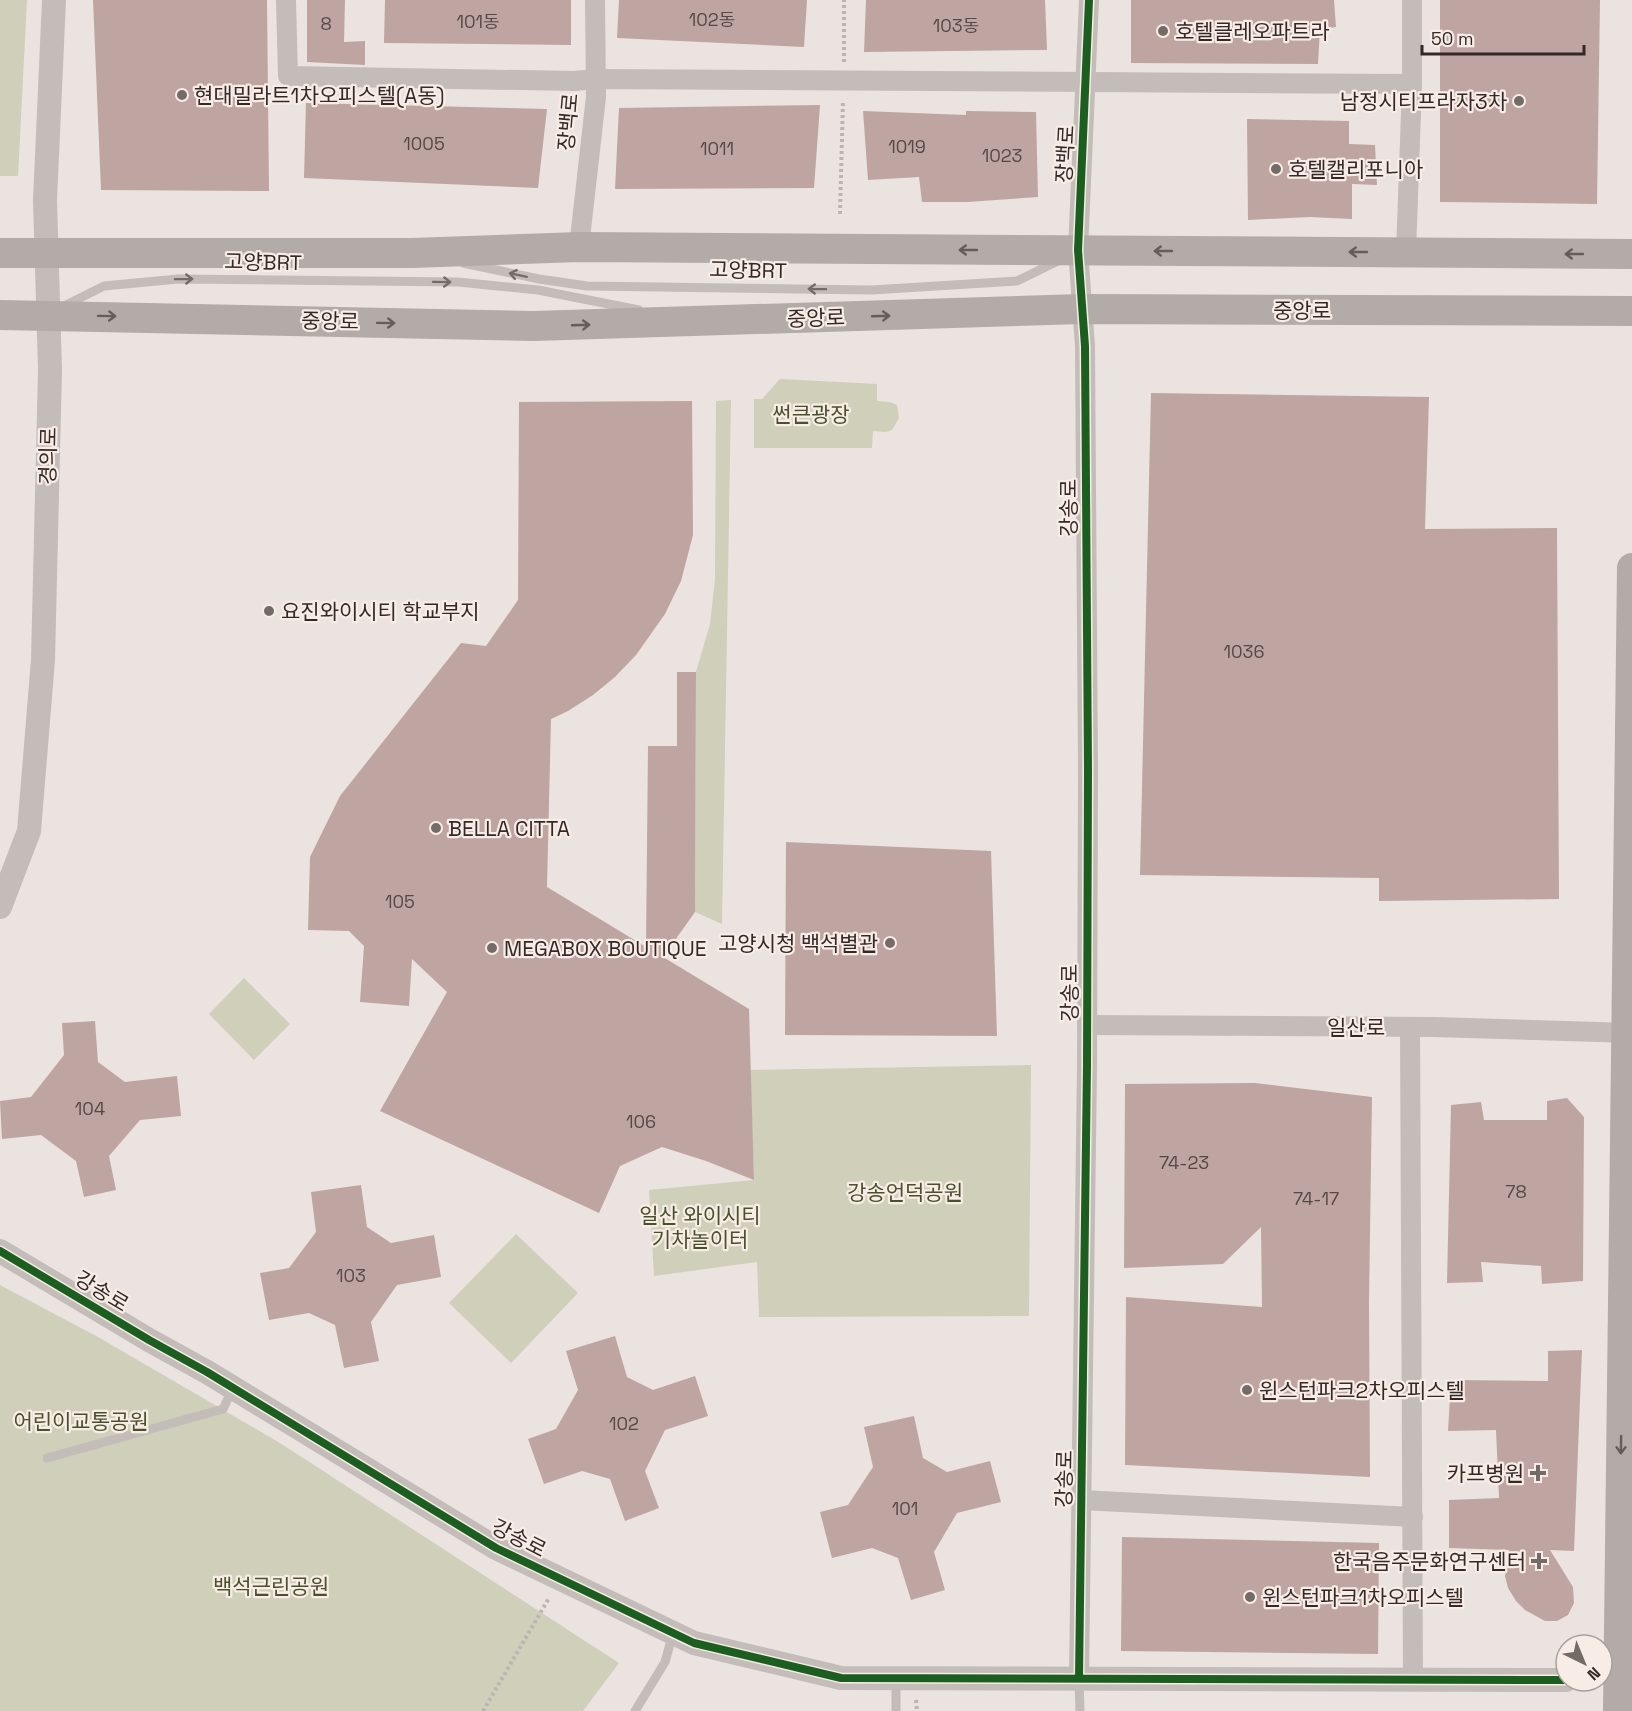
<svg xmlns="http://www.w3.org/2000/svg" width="1632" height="1711" font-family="'Space Grotesk','Noto Sans KR',sans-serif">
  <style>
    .green { fill: #cfcfba }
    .building { fill: #bea5a1 }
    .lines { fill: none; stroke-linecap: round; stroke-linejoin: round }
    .path { stroke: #bcb4b1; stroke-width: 4; stroke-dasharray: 3 3; stroke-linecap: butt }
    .service { stroke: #c4bcb8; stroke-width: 9 }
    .minor { stroke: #c4bcb8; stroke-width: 20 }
    .tertiary { stroke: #c4bcb8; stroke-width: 24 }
    .primary { stroke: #b2aba8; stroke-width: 30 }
    .cycleway-casing { stroke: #f8ede6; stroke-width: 11 }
    .cycleway { stroke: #1b5e20; stroke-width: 8 }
    .oneway { stroke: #665d5b }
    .oneway2 { stroke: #756b68 }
    .poi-dot { fill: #746a67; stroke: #f8ede6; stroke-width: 2 }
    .labels { text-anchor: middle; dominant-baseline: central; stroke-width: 4.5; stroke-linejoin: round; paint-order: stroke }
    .number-label { font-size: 18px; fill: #564846 }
    .poi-label { font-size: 21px; fill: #342927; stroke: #f8ede6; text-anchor: start }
    .street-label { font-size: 21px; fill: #342927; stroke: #f8ede6 }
    .park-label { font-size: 21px; fill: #49512c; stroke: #f8ede6 }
  </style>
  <rect width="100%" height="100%" fill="#ebe3df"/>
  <g class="green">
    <path d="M0 0H27L18 176H0Z"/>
    <path d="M780 379 877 384V401L890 402 897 405 899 418 892 430 886 432 873 431 872 448H754V399H762Z"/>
    <path d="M731 400 722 924 695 912 696 672 710 624 715 579 716 401Z"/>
    <path d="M244 978 290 1024 254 1060 209 1014Z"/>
    <path d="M1031 1065 1029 1316 759 1317 757 1262 654 1276 649 1190 754 1180 750 1070Z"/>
    <path d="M516 1234 578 1293 511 1363 449 1303Z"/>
    <path d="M0 1285 98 1337 280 1443 619 1663 583 1711H0Z"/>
  </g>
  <g class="building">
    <path d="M93 0H267L269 191 101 190Z"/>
    <path d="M307 0H345L344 42 365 41V65L307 62Z"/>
    <path d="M385 0H571V45L384 43Z"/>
    <path d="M619 0H807L804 47 617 38Z"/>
    <path d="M866 0H1045L1047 50 864 52Z"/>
    <path d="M1131 0H1334L1336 27 1320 29 1318 64 1131 63Z"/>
    <path d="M1440 0H1600L1597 204 1440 202Z"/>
    <path d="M306 103 547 109 538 188 304 178Z"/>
    <path d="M820 105 814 188 615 189 619 108Z"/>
    <path d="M863 111 966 115V111L1036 112 1038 197 967 202H922L919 177 868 180Z"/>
    <path d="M1247 119 1349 121V144L1375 145 1377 185 1352 184V219L1310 217 1248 220Z"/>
    <path d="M1151 393 1429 397 1425 529 1557 528 1559 899 1379 901V878L1140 875Z"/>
    <path d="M692 401 693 535 681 581 665 614 636 655 615 677 593 695 568 711 551 719 547 887 646 947 648 746H677V672H696L695 912 663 957 749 1009 754 1180 706 1161 662 1147 620 1166 599 1213 380 1111 447 992 412 959 409 1006 360 1002 364 946 349 931 308 930 310 857 340 796 461 643 486 646 518 600 519 402Z"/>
    <path d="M786 842 991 851 997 1036 785 1035Z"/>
    <path d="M95 1021 98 1062 125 1082 177 1076 181 1116 140 1120 109 1156 116 1190 84 1197 76 1161 41 1135 2 1139 0 1101 31 1097 64 1055 62 1023Z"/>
    <path d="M1255 1083 1372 1097 1369 1302 1370 1477 1125 1465 1126 1297 1262 1307 1261 1227 1223 1264 1124 1268 1125 1084Z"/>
    <path d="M1567 1098 1584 1117 1583 1281 1542 1284 1541 1266 1481 1262 1483 1282 1447 1283 1451 1105 1481 1102 1484 1120H1547V1101Z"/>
    <path d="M361 1185 367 1227 391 1243 434 1235 441 1277 397 1285 371 1322 379 1361 344 1368 335 1325 309 1313 269 1320 260 1273 289 1268 316 1232 311 1192Z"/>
    <path d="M615 1336 627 1377 653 1390 695 1376 708 1416 665 1430 645 1471 659 1508 625 1521 610 1479 582 1471 544 1484 528 1439 556 1429 578 1390 566 1351Z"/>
    <path d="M1582 1350 1574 1551 1550 1550 1573 1587 1574 1603 1568 1615 1557 1621H1545L1525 1610 1516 1601 1508 1588 1505 1576 1509 1550 1449 1548V1500L1499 1498 1496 1430 1448 1431 1451 1380 1548 1381V1351Z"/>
    <path d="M914 1416 923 1458 947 1472 990 1461 1001 1502 957 1513 934 1552 945 1590 911 1600 898 1558 872 1548 832 1558 820 1512 848 1505 873 1467 864 1427Z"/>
    <path d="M1122 1537 1379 1543 1378 1654 1121 1651Z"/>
  </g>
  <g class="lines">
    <g class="path">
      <path d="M844 62V0"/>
      <path d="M840 214 843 100"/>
      <path d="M916 1700 917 1711"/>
      <path d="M483 1711 549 1598"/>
    </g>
    <g class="service">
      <path d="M463 263 539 279 587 286 872 290 1017 281 1060 260"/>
      <path d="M64 306 104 286 178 279 458 282 538 290 639 310"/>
      <path d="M47 1458 223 1409 233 1388"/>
      <path d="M1079 1680 1080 1711"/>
      <path d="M635 1711 665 1662 673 1633"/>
      <path d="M896 1711V1680"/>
    </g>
    <g class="minor">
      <path d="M286 0 288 76 574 81 596 79 1412 84V0"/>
      <path d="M579 247 596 97 595 0"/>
      <path d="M1406 253 1412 84"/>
      <path d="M1087 1025 1434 1027 1632 1033"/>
      <path d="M1410 1027 1413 1680"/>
      <path d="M1081 1500 1413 1517"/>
      <path d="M1079 1678 1087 1065 1088 770 1085 346 1078 250 1089 0"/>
    </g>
    <g class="tertiary">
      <path d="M0 907 29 831 43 660 50 370 45 200 54 0"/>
      <path d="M0 1251 149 1340 207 1372 496 1548 694 1643 841 1678 1566 1680"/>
    </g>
    <g class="primary">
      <path d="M0 253H412L579 247 1632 254"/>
      <path d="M0 315 534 326 1081 309 1632 311"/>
      <path d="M1618 1711C1622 1330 1626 949 1632 568"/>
    </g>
    <defs>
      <g id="cycleway">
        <path d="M0 1251 149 1340 207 1372 496 1548 694 1643 841 1678 1566 1680"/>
        <path d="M1079 1678 1087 1065 1088 770 1085 346 1078 250 1089 0"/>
      </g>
    </defs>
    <use href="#cycleway" class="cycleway-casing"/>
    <use href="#cycleway" class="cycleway"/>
  </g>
  <defs><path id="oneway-shaft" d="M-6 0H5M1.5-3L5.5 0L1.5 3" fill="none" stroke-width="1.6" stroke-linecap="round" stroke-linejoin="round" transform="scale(1.5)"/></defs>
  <g class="oneway">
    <use href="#oneway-shaft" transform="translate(968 250) rotate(-180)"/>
    <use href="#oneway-shaft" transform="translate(1163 251) rotate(-180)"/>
    <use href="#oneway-shaft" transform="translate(1358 252) rotate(-180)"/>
    <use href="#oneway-shaft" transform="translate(1574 254) rotate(-180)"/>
    <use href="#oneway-shaft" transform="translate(107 316) rotate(1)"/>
    <use href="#oneway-shaft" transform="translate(881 316) rotate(-2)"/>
    <use href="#oneway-shaft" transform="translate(386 323) rotate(1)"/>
    <use href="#oneway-shaft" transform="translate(581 325) rotate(-2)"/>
    <use href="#oneway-shaft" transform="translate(1621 1445) rotate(91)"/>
  </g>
  <g class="oneway2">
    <use href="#oneway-shaft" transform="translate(518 275) rotate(-168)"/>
    <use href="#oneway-shaft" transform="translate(184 279) rotate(-1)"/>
    <use href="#oneway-shaft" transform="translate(442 282) rotate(1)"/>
    <use href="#oneway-shaft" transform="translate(817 289) rotate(-179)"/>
  </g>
  <g class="poi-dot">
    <circle cx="1163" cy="31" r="6"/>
    <circle cx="182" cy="95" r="6"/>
    <circle cx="1519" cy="101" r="6"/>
    <circle cx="1276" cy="169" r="6"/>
    <circle cx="269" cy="611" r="6"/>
    <circle cx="436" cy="828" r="6"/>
    <circle cx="890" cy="943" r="6"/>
    <circle cx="492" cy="948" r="6"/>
    <circle cx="1247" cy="1390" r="6"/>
    <path d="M1535 1464h6v6h6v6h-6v6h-6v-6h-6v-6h6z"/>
    <path d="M1536 1552h6v6h6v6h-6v6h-6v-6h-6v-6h6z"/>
    <circle cx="1250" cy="1597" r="6"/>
  </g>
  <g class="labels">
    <g class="number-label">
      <text x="712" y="19">102동</text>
      <text x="478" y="21">101동</text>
      <text x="326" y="23">8</text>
      <text x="956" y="25">103동</text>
      <text x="424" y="143">1005</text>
      <text x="907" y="146">1019</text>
      <text x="717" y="148">1011</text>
      <text x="1002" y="155">1023</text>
      <text x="1244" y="651">1036</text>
      <text x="400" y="901">105</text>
      <text x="90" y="1108">104</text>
      <text x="641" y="1121">106</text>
      <text x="1184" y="1162">74-23</text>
      <text x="1516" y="1191">78</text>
      <text x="1316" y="1198">74-17</text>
      <text x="351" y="1275">103</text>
      <text x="624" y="1423">102</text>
      <text x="905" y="1508">101</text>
    </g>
    <g class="poi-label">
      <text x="1175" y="31">호텔클레오파트라</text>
      <text x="194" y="95">현대밀라트1차오피스텔(A동)</text>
      <text x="1507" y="101" text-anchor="end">남정시티프라자3차</text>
      <text x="1288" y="169">호텔캘리포니아</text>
      <text x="281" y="611">요진와이시티 학교부지</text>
      <text x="448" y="828">BELLA CITTA</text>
      <text x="878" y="943" text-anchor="end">고양시청 백석별관</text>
      <text x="504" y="948">MEGABOX BOUTIQUE</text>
      <text x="1259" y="1390">윈스턴파크2차오피스텔</text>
      <text x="1524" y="1473" text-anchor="end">카프병원</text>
      <text x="1526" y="1561" text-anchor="end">한국음주문화연구센터</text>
      <text x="1262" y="1597">윈스턴파크1차오피스텔</text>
    </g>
    <g class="street-label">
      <text transform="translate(568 122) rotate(-85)">장백로</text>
      <text transform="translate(1065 154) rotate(-87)">장백로</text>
      <text transform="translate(263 262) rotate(1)">고양BRT</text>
      <text transform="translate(748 270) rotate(1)">고양BRT</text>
      <text x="1302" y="310">중앙로</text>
      <text transform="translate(816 318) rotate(-2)">중앙로</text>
      <text transform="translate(330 321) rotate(1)">중앙로</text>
      <text transform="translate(48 456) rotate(-89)">경의로</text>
      <text transform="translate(1068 508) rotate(-90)">강송로</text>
      <text transform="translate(1069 993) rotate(-90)">강송로</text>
      <text x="1356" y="1027">일산로</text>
      <text transform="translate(102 1291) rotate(31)">강송로</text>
      <text transform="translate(1064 1479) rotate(-89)">강송로</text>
      <text transform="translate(519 1538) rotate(27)">강송로</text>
    </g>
    <g class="park-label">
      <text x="811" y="414">썬큰광장</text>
      <text x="905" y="1192">강송언덕공원</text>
      <text x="700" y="1215">일산 와이시티<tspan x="700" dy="24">기차놀이터</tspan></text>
      <text x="81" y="1421">어린이교통공원</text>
      <text x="271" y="1586">백석근린공원</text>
    </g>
  </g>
  <g transform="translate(1584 1663) rotate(137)"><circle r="28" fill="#f8ede6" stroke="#aa9f9a" stroke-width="1.5"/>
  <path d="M0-4.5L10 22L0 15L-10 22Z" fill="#746a67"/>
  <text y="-9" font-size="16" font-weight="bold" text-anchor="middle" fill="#342927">N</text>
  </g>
  <path d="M1422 45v9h162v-9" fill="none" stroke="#342927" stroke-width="3"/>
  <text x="1431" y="45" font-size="18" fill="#342927" stroke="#f8ede6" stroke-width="4.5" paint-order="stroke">50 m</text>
</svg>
